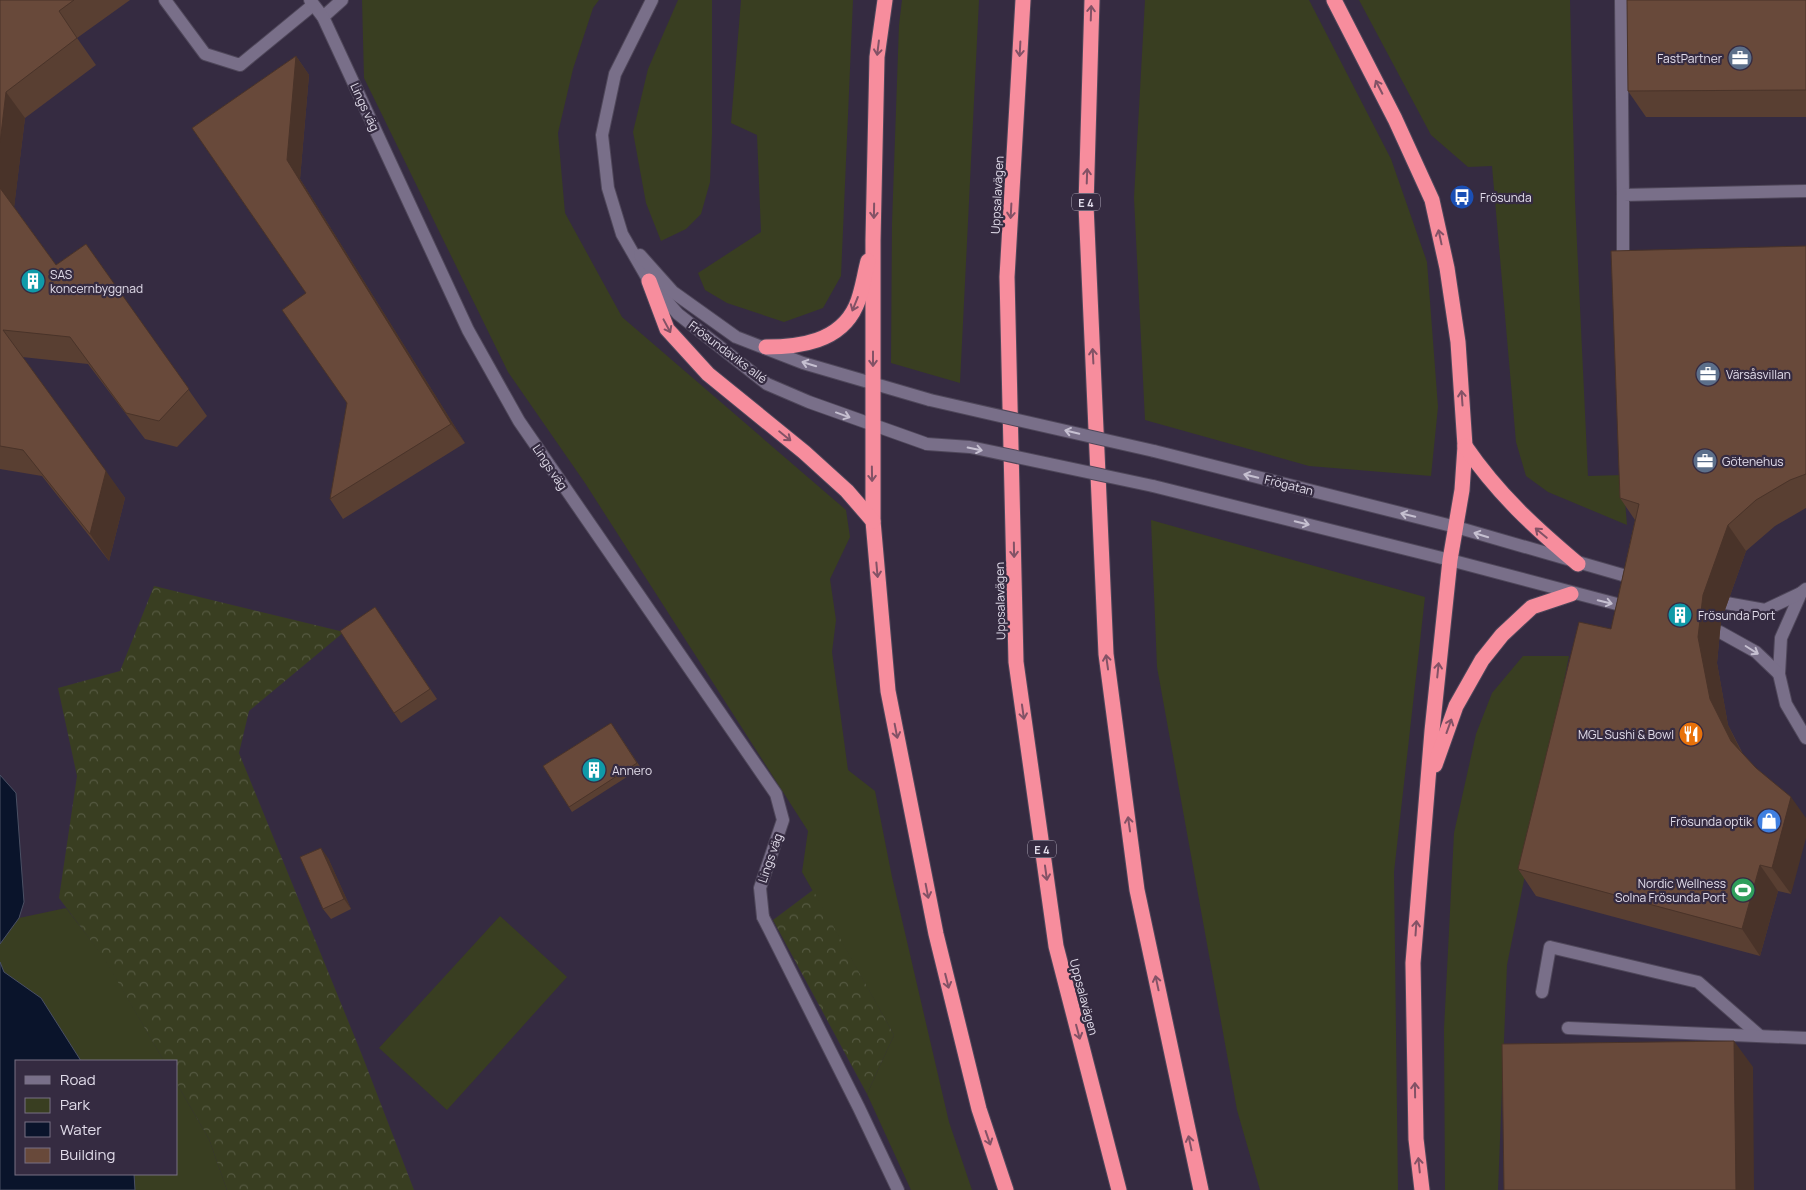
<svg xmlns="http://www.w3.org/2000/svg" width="1806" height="1190" font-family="Manrope,sans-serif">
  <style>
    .green { fill: #393e21 }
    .forest { fill: url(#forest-crowns) }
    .water { fill: #0a142b; stroke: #4a5064 }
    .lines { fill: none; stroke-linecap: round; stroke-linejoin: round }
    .lane-casing { stroke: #4f475a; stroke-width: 14 }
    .street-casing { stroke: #4f475a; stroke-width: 14 }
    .highway-casing { stroke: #4f475a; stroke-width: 17 }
    .lane { stroke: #796f89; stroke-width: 12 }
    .street { stroke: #796f89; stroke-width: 12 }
    .highway { stroke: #f78d9d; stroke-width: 15 }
    .street-bridge-casing { stroke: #4f475a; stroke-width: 14; stroke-linecap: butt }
    .street-bridge { stroke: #796f89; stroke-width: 12 }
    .wall { fill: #593f32 }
    .shaded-wall { fill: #493329 }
    .building { fill: #68493a; stroke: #493329 }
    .oneway { stroke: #835266 }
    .oneway2 { stroke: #c6c0d1 }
    .labels { text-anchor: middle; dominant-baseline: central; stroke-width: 4.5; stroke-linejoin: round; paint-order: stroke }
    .shield { fill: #352b41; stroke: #ada6b7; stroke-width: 1 }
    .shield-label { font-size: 11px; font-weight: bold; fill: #e0dbe9 }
    .poi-label { font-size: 12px; fill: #e0dbe9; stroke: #352b41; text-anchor: start }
    .street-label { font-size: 12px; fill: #e0dbe9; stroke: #352b41 }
  </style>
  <defs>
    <pattern id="forest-crowns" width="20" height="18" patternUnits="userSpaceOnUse" patternTransform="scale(1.25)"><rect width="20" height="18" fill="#393e21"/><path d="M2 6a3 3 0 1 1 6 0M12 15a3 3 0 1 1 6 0" fill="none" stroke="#555941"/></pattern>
  </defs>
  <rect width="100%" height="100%" fill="#352b41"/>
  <g class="green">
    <path d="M362 0H599L593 8 573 69 558 133 565 213 622 317 846 510 850 537 830 579 836 620 832 652 848 770 875 791 892 877 949 1122 972 1190H911L867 1094 894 1035 802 872 808 831 585 483 508 372 364 78Z"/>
    <path d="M678 0H712V134L710 182 701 214 686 229 661 241 646 203 633 132 648 69Z"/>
    <path d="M741 0H853L841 276 823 308 784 322 727 303 705 290 698 273 761 232 757 135 731 123Z"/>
    <path d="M902 0H979L960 383 891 363 892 223 899 25Z"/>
    <path d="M1145 0H1309L1391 159 1427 262 1438 407 1431 476 1309 466 1145 420 1134 198Z"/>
    <path d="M1359 0H1570L1575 201 1588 476 1623 475 1627 525 1548 492 1526 476 1516 442 1492 166 1468 167 1431 135Z"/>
    <path d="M1151 520 1425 597 1394 872 1398 1190H1260L1237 1110 1157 667Z"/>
    <path d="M1523 656H1569L1507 965 1498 1190H1445L1444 1029 1454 833 1476 734 1492 693Z"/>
    <path d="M66 908 104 957 164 1061H81L41 998 4 972 0 962V944L19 918Z"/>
    <path d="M500 916 567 977 447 1110 379 1048Z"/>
    <path d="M176 1082 209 1139 227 1190H135L134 1174H176Z"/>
  </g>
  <g class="forest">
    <path d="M154 586 344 632 249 711 239 753 362 1055 414 1190H227L209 1139 176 1082V1061H164L104 958 59 898 77 776 58 688 120 671Z"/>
    <path d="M813 890 894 1035 867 1094 773 920Z"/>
  </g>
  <g class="water">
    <path d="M0 775 16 793 24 902 19 918 0 944Z"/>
    <path d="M0 962 4 972 41 998 81 1061H16V1174H134L135 1190H0Z"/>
  </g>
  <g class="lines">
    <defs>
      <g id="lane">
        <path d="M165 0 205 54 240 65 313 5"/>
        <path d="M1621 0 1623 195"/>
        <path d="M323 17 342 0"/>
        <path d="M1623 267V195L1806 191"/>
        <path d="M763 917 859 1108 898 1190"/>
        <path d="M1542 992 1550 947 1698 982 1760 1036"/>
        <path d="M1568 1028 1806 1038"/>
      </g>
      <g id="street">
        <path d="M310 0 323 17 468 330 519 421 776 794 783 820 760 888 763 917"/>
        <path d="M652 0 615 74 602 135 608 188 622 234 649 281 678 314 767 384 809 402 927 444"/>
        <path d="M640 255 673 292 736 337 803 363 930 400"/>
        <path d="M1154 451 1456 527 1640 580"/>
        <path d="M1153 486 1450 560 1632 608"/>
        <path d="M1806 589 1801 593 1781 638 1779 674 1786 704 1806 738"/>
        <path d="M1726 603 1765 610 1801 593"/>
        <path d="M1720 632 1756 652 1779 674"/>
      </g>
      <g id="highway">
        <path d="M885 0 877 57 873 240V521L888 691 936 934 979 1109 1006 1190"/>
        <path d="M1023 0 1007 277 1016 662 1056 946 1119 1190"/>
        <path d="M1092 0 1086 205 1106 654 1137 890 1201 1190"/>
        <path d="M1334 0 1395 119 1432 200 1447 268 1458 342 1465 446 1462 490 1450 560 1432 731 1413 963 1416 1139 1422 1190"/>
        <path d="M649 281 667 329 708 374 804 452 847 491 873 521"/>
        <path d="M766 347C799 347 840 342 856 306 862 293 864 276 868 261"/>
        <path d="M1465 446C1498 494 1534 527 1578 564"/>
        <path d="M1435 765 1456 706 1482 660 1502 635 1532 607 1571 594"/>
      </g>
    </defs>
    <use href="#lane" class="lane-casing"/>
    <use href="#street" class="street-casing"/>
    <use href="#highway" class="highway-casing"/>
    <use href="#lane" class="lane"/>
    <use href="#street" class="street"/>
    <use href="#highway" class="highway"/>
    <defs>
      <g id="street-bridge">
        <path d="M930 400 1154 451"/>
        <path d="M927 444 970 447 1153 486"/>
      </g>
    </defs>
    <use href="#street-bridge" class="street-bridge-casing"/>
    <use href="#street-bridge" class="street-bridge"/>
  </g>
  <g class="wall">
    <path d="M0 0H130L77 38 96 65 25 118 14 207 56 265 86 244 207 416 177 447 145 439 88 364 22 357 125 498 109 561 42 476 0 469Z"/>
    <path d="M1806 0V117H1646L1628 91Z"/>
    <path d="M296 56 309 75 300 179 465 443 343 519 330 499 347 403 306 293 192 128Z"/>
    <path d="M1806 246V508L1775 526 1746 551 1721 621 1717 663 1728 725 1743 754 1791 894 1778 891 1760 956 1536 896 1518 869 1611 629 1635 520 1620 498Z"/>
    <path d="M375 607 437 699 401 723 394 713Z"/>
    <path d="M611 723 641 768 572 812 543 766Z"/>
    <path d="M328 858 351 909 331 919 323 909Z"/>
  </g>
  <g class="shaded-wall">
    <path d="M296 56 309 75 300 179 465 443 451 424 287 160Z"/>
    <path d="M6 92 25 118 14 208 0 189V143Z"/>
    <path d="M106 471 125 498 109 561 90 534Z"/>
    <path d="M1728 525 1746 551 1721 621 1717 663 1728 725 1749 768 1731 741 1710 699 1698 637 1703 595Z"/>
    <path d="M1791 797 1806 818V838L1791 894 1772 868Z"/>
    <path d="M321 848 328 858 351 909 344 899Z"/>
    <path d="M1760 865 1778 891 1760 956 1742 929Z"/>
    <path d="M1734 1041 1753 1067 1754 1190H1736Z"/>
  </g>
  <g class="building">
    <path d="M0 0H74L59 11 77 38 6 92 0 143Z"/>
    <path d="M1627 0H1806V90L1628 91Z"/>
    <path d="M296 56 287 160 451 424 330 499 347 403 282 310 306 293 192 128Z"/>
    <path d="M0 188 56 265 86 244 189 389 159 421 126 413 70 337 3 330 106 471 90 534 23 450 0 446Z"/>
    <path d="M1806 246V474L1790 480 1756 500 1728 525 1703 595 1698 637 1710 699 1731 741 1756 768 1791 797 1772 868 1760 865 1742 929 1518 869 1579 622 1611 629 1639 504 1620 498 1611 251Z"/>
    <path d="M375 607 430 689 394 713 340 631Z"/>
    <path d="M611 723 637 763 569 807 543 766Z"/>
    <path d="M321 848 344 899 323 909 300 857Z"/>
    <path d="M1734 1041 1736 1190H1504L1502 1044Z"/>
  </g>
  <defs><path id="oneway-shaft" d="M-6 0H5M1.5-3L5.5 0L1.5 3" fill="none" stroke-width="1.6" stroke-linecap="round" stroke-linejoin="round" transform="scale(1.25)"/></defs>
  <g class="oneway">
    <use href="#oneway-shaft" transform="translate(1091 13) rotate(-88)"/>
    <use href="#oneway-shaft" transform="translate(878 48) rotate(97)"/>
    <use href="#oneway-shaft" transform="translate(1020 49) rotate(93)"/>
    <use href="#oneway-shaft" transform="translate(1379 87) rotate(-117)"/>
    <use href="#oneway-shaft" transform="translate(1087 176) rotate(-88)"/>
    <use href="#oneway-shaft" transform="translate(874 211) rotate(91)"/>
    <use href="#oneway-shaft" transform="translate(1011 211) rotate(93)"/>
    <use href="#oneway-shaft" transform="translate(1440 237) rotate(-102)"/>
    <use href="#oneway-shaft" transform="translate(855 304) rotate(112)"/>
    <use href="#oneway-shaft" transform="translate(667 326) rotate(62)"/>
    <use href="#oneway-shaft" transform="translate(1093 356) rotate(-93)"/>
    <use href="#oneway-shaft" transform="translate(873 359) rotate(90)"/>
    <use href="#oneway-shaft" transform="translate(1462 398) rotate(-94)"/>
    <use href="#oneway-shaft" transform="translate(785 436) rotate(39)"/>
    <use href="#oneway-shaft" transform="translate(872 474) rotate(89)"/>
    <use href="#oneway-shaft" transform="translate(1541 533) rotate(-140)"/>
    <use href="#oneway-shaft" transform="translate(1014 550) rotate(89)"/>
    <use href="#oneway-shaft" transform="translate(877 570) rotate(85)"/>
    <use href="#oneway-shaft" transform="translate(1107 662) rotate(-98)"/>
    <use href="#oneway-shaft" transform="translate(1438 670) rotate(-84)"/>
    <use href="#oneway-shaft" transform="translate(1023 712) rotate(82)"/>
    <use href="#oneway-shaft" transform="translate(1449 726) rotate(-70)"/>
    <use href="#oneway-shaft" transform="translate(896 731) rotate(79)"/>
    <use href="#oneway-shaft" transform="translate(1129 824) rotate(-98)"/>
    <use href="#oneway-shaft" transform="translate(1046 873) rotate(82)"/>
    <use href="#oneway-shaft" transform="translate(927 891) rotate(79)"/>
    <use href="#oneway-shaft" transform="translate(1416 928) rotate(-86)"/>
    <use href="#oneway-shaft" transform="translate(947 981) rotate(76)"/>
    <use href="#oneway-shaft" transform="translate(1157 983) rotate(-102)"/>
    <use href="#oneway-shaft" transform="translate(1078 1032) rotate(75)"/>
    <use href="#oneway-shaft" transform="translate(1415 1090) rotate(-91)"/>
    <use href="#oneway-shaft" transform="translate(988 1138) rotate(71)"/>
    <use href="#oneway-shaft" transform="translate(1190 1143) rotate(-102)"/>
    <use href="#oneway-shaft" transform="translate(1419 1165) rotate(-96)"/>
  </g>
  <g class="oneway2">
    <use href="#oneway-shaft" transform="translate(809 364) rotate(-163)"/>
    <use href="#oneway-shaft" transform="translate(843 415) rotate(20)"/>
    <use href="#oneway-shaft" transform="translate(1072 432) rotate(-167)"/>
    <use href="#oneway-shaft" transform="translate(975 449) rotate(11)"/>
    <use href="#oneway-shaft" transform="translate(1251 476) rotate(-166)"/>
    <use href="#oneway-shaft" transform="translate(1408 515) rotate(-166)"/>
    <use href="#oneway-shaft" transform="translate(1302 523) rotate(14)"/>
    <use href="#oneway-shaft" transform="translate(1481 535) rotate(-163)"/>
    <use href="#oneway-shaft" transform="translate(1605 602) rotate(14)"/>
    <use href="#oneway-shaft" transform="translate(1752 650) rotate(32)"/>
  </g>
  <defs>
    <symbol id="office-disc" viewBox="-11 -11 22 22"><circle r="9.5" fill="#5c6f8a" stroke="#352b41"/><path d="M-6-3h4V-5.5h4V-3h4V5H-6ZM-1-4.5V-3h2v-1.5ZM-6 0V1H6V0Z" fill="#fff"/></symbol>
    <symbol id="bus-disc" viewBox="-11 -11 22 22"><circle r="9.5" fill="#1a4fb4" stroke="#352b41"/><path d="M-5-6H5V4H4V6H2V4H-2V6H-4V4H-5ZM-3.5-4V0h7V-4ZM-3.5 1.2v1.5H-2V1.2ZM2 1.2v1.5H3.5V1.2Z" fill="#fff"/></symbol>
    <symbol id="building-disc" viewBox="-11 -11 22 22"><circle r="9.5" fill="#0f9aa8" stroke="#352b41"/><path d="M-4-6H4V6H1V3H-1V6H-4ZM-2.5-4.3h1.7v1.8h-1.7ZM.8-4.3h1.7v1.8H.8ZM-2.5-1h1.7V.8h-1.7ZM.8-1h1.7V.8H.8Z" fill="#fff"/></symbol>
    <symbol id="restaurant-disc" viewBox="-11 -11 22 22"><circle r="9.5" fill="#e8710a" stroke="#352b41"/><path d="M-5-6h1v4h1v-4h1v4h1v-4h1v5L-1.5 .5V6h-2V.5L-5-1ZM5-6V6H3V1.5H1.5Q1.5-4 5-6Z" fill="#fff"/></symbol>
    <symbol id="shop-disc" viewBox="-11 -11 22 22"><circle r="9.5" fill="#3f7fe0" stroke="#352b41"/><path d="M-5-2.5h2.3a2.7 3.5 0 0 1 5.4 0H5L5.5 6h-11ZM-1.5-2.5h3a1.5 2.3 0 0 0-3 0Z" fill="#fff"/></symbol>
    <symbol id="stadium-disc" viewBox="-11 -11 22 22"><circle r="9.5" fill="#2e9e5b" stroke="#352b41"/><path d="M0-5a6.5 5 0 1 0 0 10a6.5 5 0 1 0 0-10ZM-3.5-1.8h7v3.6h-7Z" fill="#fff"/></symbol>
  </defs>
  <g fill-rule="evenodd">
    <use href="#office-disc" x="1726" y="44" width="28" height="28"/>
    <use href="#bus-disc" x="1448" y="183" width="28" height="28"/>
    <use href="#building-disc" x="19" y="267" width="28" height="28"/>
    <use href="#office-disc" x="1694" y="360" width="28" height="28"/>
    <use href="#office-disc" x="1691" y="447" width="28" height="28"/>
    <use href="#building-disc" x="1666" y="601" width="28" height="28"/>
    <use href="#restaurant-disc" x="1677" y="720" width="28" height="28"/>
    <use href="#building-disc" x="580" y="756" width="28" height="28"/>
    <use href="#shop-disc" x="1755" y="807" width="28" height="28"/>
    <use href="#stadium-disc" x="1729" y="876" width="28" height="28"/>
  </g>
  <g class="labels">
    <g class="shield">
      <rect x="1072" y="193.5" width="28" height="17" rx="4"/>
      <rect x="1028" y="840.5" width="28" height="17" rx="4"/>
    </g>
    <g class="shield-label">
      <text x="1086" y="202">E 4</text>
      <text x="1042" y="849">E 4</text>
    </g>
    <g class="poi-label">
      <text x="1722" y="58" text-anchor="end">FastPartner</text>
      <text x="1480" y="197">Frösunda</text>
      <text x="50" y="274">SAS<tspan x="50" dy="14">koncernbyggnad</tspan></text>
      <text x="1726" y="374">Värsåsvillan</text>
      <text x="1722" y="461">Götenehus</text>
      <text x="1698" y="615">Frösunda Port</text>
      <text x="1674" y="734" text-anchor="end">MGL Sushi &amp; Bowl</text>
      <text x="612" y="770">Annero</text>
      <text x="1752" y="821" text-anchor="end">Frösunda optik</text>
      <text x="1726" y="883" text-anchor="end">Nordic Wellness<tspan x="1726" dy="14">Solna Frösunda Port</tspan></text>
    </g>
    <g class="street-label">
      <text transform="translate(365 107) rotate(65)">Lings väg</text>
      <text transform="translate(997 195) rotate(-87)">Uppsalavägen</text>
      <text transform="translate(728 352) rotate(37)">Frösundaviks allé</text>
      <text transform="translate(550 467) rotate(56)">Lings väg</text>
      <text transform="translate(1289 485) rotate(14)">Frögatan</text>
      <text transform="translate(1000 601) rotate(-91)">Uppsalavägen</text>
      <text transform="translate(770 858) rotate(-71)">Lings väg</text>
      <text transform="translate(1084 997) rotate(75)">Uppsalavägen</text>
    </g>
  </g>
  <rect x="15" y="1060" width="162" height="115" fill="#352b41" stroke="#797184"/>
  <rect x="25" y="1076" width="25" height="8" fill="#796f89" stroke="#797184"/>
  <text x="60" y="1085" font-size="15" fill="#e0dbe9">Road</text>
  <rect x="25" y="1098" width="25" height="15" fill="#393e21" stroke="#797184"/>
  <text x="60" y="1110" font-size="15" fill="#e0dbe9">Park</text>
  <rect x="25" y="1122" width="25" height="15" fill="#0a142b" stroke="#797184"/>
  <text x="60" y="1135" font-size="15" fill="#e0dbe9">Water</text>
  <rect x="25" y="1148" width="25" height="15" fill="#68493a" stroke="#797184"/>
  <text x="60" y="1160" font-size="15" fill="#e0dbe9">Building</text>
</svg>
